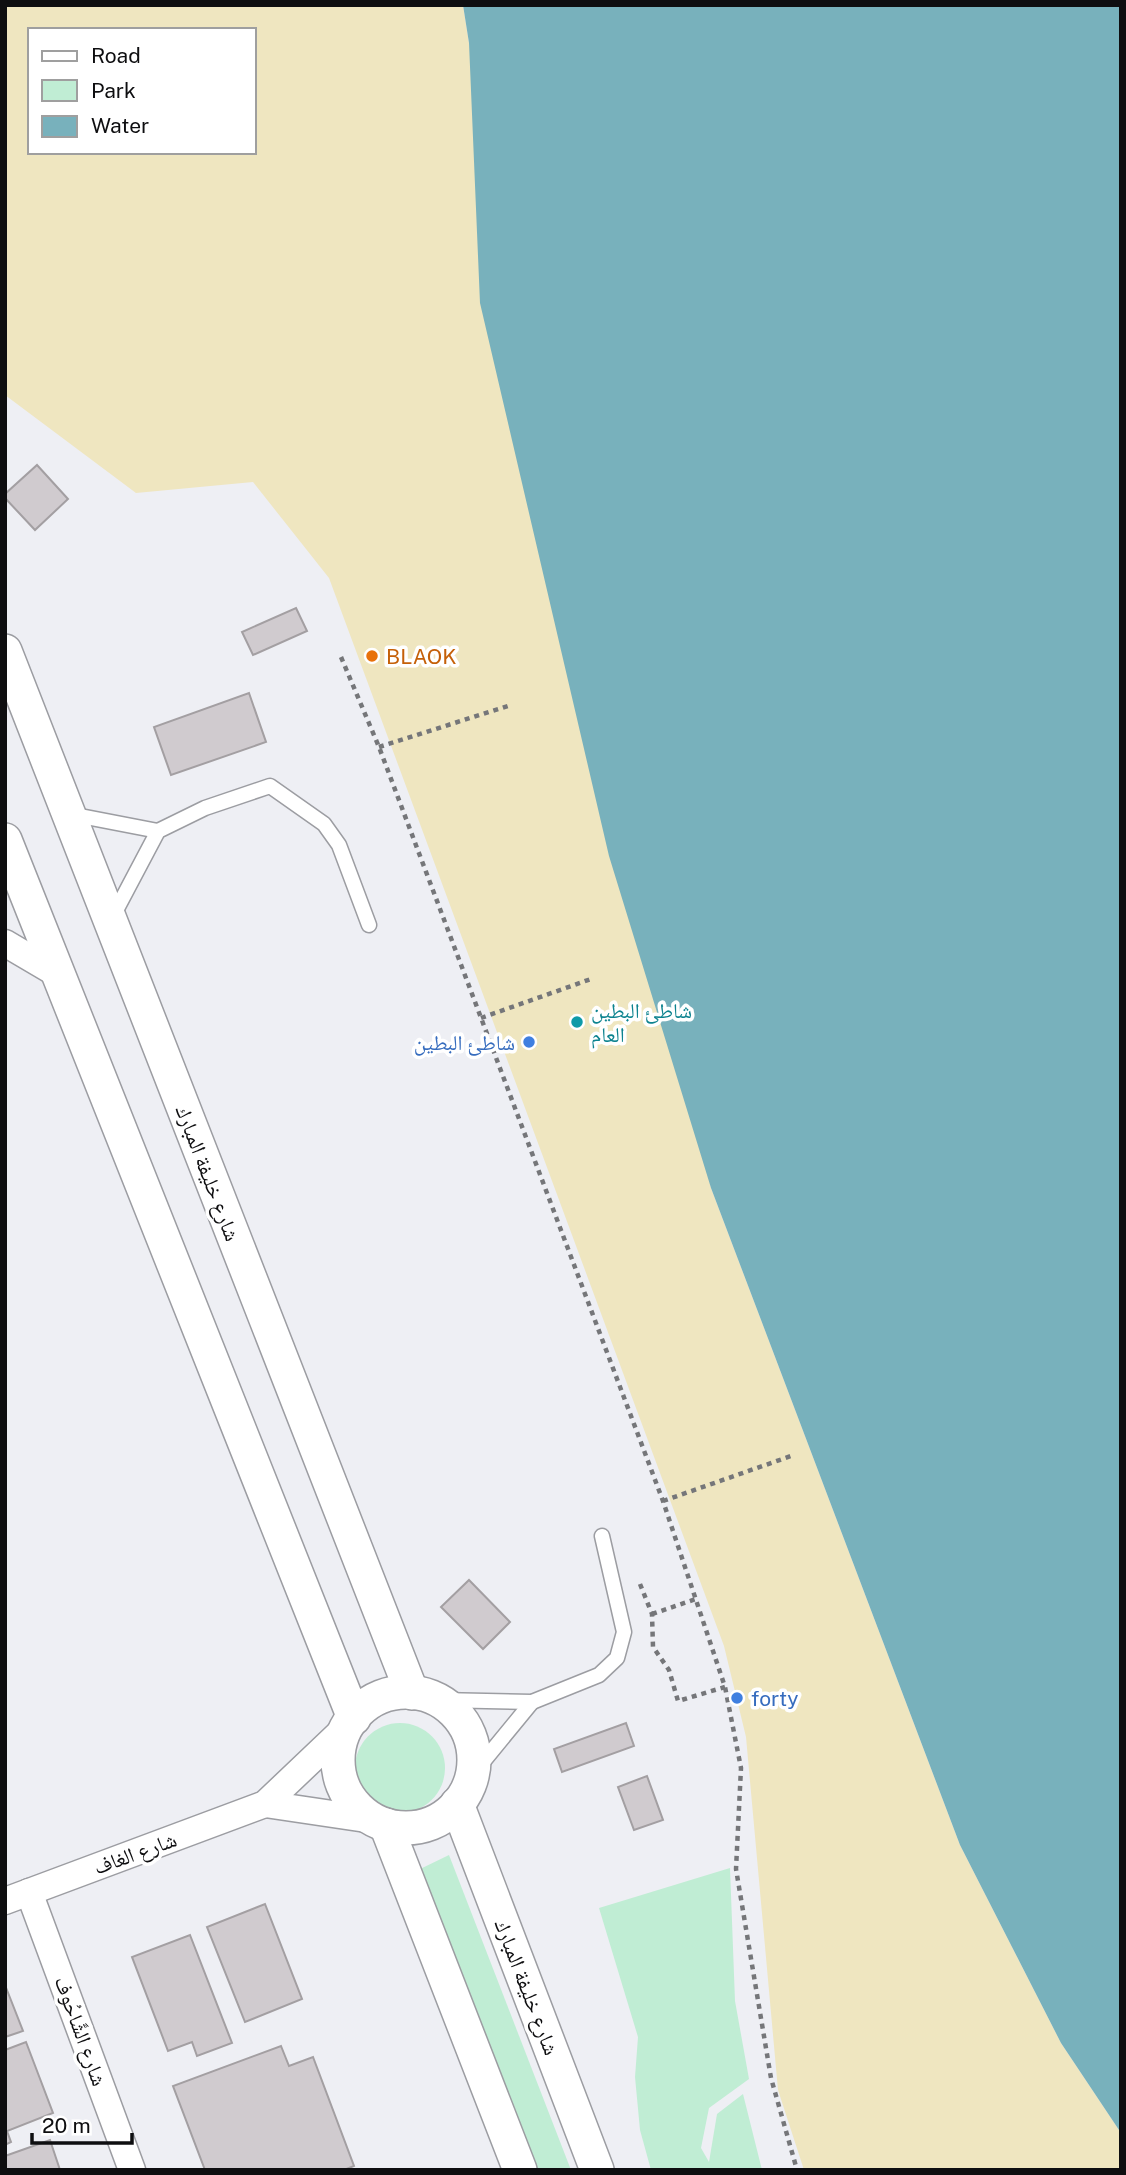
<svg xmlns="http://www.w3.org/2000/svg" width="1126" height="2175" font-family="'Public Sans','Noto Naskh Arabic',sans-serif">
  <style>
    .green { fill: #c0edd4 }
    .sand { fill: #efe6c0; fill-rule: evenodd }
    .water { fill: #78b1bc }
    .building { fill: #d0cbcf; stroke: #a39fa2; stroke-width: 2 }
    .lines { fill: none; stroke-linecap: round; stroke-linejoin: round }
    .service-casing { stroke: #9c9da2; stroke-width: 17 }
    .minor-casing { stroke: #9c9da2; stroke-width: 29 }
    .tertiary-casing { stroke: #9c9da2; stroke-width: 36 }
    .path { stroke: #757679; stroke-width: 4.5; stroke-dasharray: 5 5; stroke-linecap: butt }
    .service { stroke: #fff; stroke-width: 14 }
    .minor { stroke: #fff; stroke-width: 26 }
    .tertiary { stroke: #fff; stroke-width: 33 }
    .food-dot { fill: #e8710a; stroke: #fff; stroke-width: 2.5 }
    .culture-dot { fill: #0f9aa8; stroke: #fff; stroke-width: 2.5 }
    .shop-dot { fill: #3f7fe0; stroke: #fff; stroke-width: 2.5 }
    .labels { text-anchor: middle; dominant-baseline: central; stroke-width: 7; stroke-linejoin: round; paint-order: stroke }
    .food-label { font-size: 21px; fill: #c56008; stroke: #fff; text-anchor: start }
    .culture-label { font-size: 21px; fill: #0d838f; stroke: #fff; text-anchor: start }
    .shop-label { font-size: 21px; fill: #366cbe; stroke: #fff; text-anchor: end }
    .street-label { font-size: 21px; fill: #0e0e10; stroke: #fff }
  </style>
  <rect width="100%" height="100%" fill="#eeeff4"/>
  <g class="green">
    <circle cx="400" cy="1768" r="45"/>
    <path d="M449 1855 571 2170H535L416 1871Z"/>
    <path d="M730 1868 735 2001 749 2079 709 2108 701 2148 709 2162 717 2114 743 2094 762 2170H651L640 2130 635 2077 638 2037 599 1908Z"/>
  </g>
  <path class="sand" d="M5 5H463L469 43 711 1188 960 1845 1061 2043 1121 2133V2170H804L778 2090 746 1737 724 1646 329 578 253 482 136 493 5 395ZM30 30H254V152H30Z"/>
  <path class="water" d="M463 5H1121V2133L1061 2043 960 1845 711 1188 609 856 480 303 469 43Z"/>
  <g class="building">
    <path d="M37 465 68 499 35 530 5 498V494Z"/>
    <path d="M296 608 307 631 253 655 242 632Z"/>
    <path d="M249 693 266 742 171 775 154 727Z"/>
    <path d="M469 1580 510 1622 483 1649 441 1607Z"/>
    <path d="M626 1723 634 1746 562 1772 554 1749Z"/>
    <path d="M647 1776 663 1820 634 1830 618 1787Z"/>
    <path d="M265 1904 302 1999 245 2022 207 1927Z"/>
    <path d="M190 1935 232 2043 197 2056 192 2042 168 2051 132 1957Z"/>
    <path d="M5 1985 23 2031 5 2037Z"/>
    <path d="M26 2042 53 2113 7 2131 11 2142 5 2145V2050Z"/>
    <path d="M281 2046 289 2066 313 2057 354 2166 344 2170H205L173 2086Z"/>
    <path d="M50 2140 60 2170H5V2156Z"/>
  </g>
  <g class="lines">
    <defs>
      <g id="service">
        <path d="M70 814 158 831"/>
        <path d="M112 918 158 831 205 808 270 786 324 824 339 845 369 925"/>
        <path d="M439 1700 532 1702 599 1675 617 1658 624 1632 602 1536"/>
        <path d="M473 1774 532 1702"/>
      </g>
      <g id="minor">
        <path d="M5 943 61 976"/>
        <path d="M265 1804 373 1820"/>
        <path d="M29 1892 132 2170"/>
        <path d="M5 1901 265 1804 346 1727"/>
      </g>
      <g id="tertiary">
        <path d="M5 651 412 1693"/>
        <path d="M5 840 354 1718"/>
        <circle cx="406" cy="1760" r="68"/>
        <path d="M457 1804 597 2170"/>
        <path d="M386 1825 520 2170"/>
      </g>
    </defs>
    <use href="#service" class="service-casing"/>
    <use href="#minor" class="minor-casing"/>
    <use href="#tertiary" class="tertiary-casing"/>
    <g class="path">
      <path d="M341 657 379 747 663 1501 725 1687 741 1768 736 1869 771 2078 797 2170"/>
      <path d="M379 747 511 705"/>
      <path d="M481 1018 591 979"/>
      <path d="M663 1501 791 1456"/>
      <path d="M640 1584 652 1614 653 1647 669 1670 678 1701 725 1687"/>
      <path d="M652 1614 696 1599"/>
    </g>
    <use href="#service" class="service"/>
    <use href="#minor" class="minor"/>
    <use href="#tertiary" class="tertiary"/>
  </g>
  <circle class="food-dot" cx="372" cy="656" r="7"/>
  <circle class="culture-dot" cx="577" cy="1022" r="7"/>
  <g class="shop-dot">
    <circle cx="529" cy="1042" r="7"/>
    <circle cx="737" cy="1698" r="7"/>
  </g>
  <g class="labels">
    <g class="food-label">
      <text x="386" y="656">BLAOK</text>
    </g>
    <g class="culture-label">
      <text x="591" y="1010">شاطئ البطين<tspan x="591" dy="24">العام</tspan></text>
    </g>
    <g class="shop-label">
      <text x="515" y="1042">شاطئ البطين</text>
      <text x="751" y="1698" text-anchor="start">forty</text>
    </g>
    <g class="street-label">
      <text transform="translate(208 1173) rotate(69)">شارع خليفة المبارك</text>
      <text transform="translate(135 1853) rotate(-20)">شارع الغاف</text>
      <text transform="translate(527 1987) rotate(69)">شارع خليفة المبارك</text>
      <text transform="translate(81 2031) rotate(70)">شارع الشَّاحُوف</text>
    </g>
  </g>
  <rect width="1126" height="2175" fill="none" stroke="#0e0e10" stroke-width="14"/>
  <rect x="28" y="28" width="228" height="126" fill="#ffffff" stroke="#9f9f9f" stroke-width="2"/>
  <rect x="42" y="51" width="35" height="10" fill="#ffffff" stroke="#9f9f9f" stroke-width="2"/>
  <text x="91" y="63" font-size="21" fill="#0e0e10">Road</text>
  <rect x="42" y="80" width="35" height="21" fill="#c0edd4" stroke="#9f9f9f" stroke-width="2"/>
  <text x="91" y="98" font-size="21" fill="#0e0e10">Park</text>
  <rect x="42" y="116" width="35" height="21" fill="#78b1bc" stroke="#9f9f9f" stroke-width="2"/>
  <text x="91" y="133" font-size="21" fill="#0e0e10">Water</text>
  <path d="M32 2133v10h100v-10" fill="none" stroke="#0e0e10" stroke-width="3.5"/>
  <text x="42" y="2133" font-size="21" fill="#0e0e10" stroke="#ffffff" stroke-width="5" paint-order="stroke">20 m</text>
</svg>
